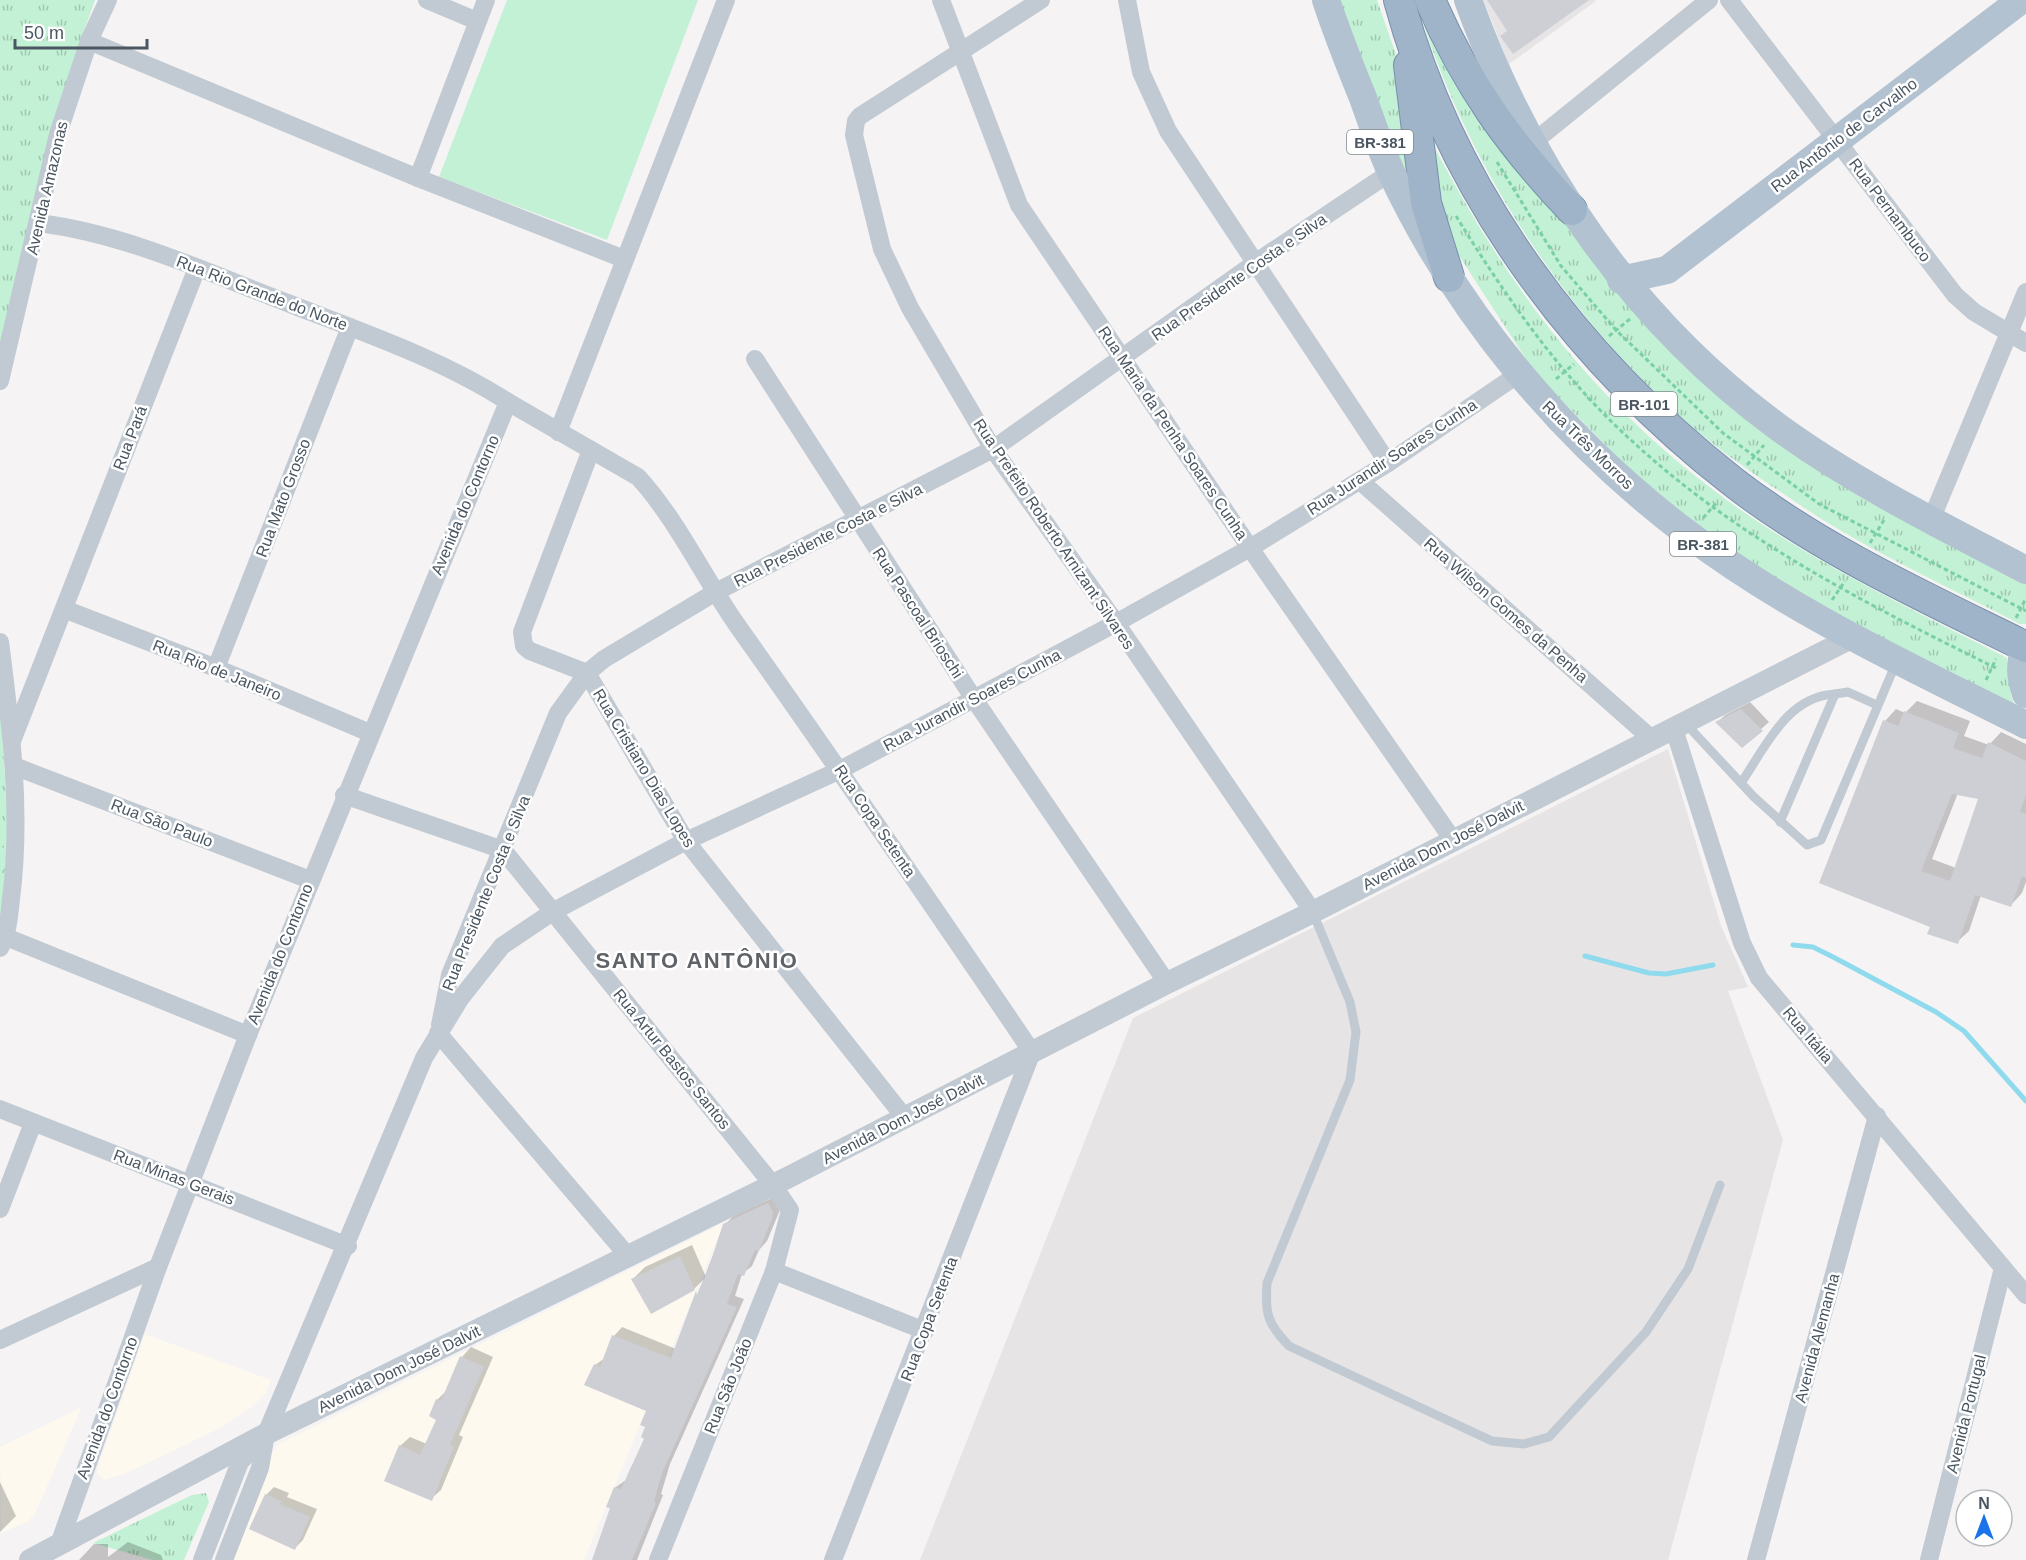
<svg xmlns="http://www.w3.org/2000/svg" width="2026" height="1560" font-family="Helvetica,sans-serif">
  <style>
    .commercial { fill: #fdf9ef }
    .education { fill: #e6e4e5 }
    .grass { fill: url(#grass-tufts) }
    .forest { fill: url(#forest-crowns) }
    .pitch { fill: #c3f1d5 }
    .shadow { fill: #0003; fill-rule: evenodd }
    .lines { fill: none; stroke-linecap: round; stroke-linejoin: round }
    .stream { stroke: #90daee; stroke-width: 5 }
    .building { fill: #cdcfd5; fill-rule: evenodd }
    .trunk-casing { stroke: #7690ad; stroke-width: 32 }
    .path { stroke: #7ad0a6; stroke-width: 3; stroke-dasharray: 4.5 3; stroke-linecap: butt }
    .service { stroke: #c1cad2; stroke-width: 9 }
    .minor { stroke: #c1cad2; stroke-width: 18 }
    .tertiary { stroke: #c1cad2; stroke-width: 22 }
    .primary { stroke: #b3c2d1; stroke-width: 28 }
    .trunk { stroke: #9fb4c9; stroke-width: 30 }
    .labels { text-anchor: middle; dominant-baseline: central; stroke-width: 5; stroke-linejoin: round; paint-order: stroke }
    .shield { fill: #fff; stroke: #808990; stroke-width: 1.5 }
    .shield-label { font-size: 15px; font-weight: bold; fill: #4a5661 }
    .street-label { font-size: 16px; fill: #4a5661; stroke: #fff }
    .district-label { font-size: 22px; font-weight: bold; letter-spacing: 1.5px; fill: #5f6368; stroke: #fff }
  </style>
  <defs>
    <pattern id="grass-tufts" width="24" height="20" patternUnits="userSpaceOnUse" patternTransform="scale(1.5)"><rect width="24" height="20" fill="#c3f1d5"/><path d="M3 7l-1-3M5 7V3M7 7l1-3M15 17l-1-3M17 17v-4M19 17l1-3" fill="none" stroke="#a0c6b0"/></pattern>
    <pattern id="forest-crowns" width="20" height="18" patternUnits="userSpaceOnUse" patternTransform="scale(1.5)"><rect width="20" height="18" fill="#c3f1d5"/><path d="M2 6a3 3 0 1 1 6 0M12 15a3 3 0 1 1 6 0" fill="none" stroke="#a0c6b0"/></pattern>
  </defs>
  <rect width="100%" height="100%" fill="#f5f3f3"/>
  <g class="commercial">
    <path d="M724 1223 584 1560H229L267 1460 279 1444Z"/>
    <path d="M145 1334 271 1380 266 1393 253 1406 220 1428 127 1473 104 1480 97 1473 100 1460Z"/>
    <path d="M82 1407 35 1514 27 1522 1 1533 0 1447Z"/>
  </g>
  <g class="education">
    <path d="M1483 0H1595L1596 1 1509 64Z"/>
    <path d="M1668 749 1721 926 1748 987 1728 991 1783 1140 1668 1560H920L1133 1018Z"/>
  </g>
  <g class="grass">
    <path d="M0 0H95C52 115 27 235 0 354Z"/>
    <path d="M1337 0H1377L1400 66 1412 189Z"/>
    <path d="M1416 0 1598 269 1634 313 2026 582V624H2020C1945 585 1866 550 1797 503 1753 474 1708 443 1670 407 1553 297 1462 154 1416 0Z"/>
    <path d="M1421 121C1503 284 1597 411 1748 515 1830 571 1920 613 2007 658L2011 695 2015 707 1843 618 1726 547 1631 471 1535 373 1454 248 1437 216Z"/>
    <path d="M0 709 10 846 0 849Z"/>
    <path d="M206 1493 209 1502 184 1560H153L93 1543 192 1495Z"/>
  </g>
  <path class="forest" d="M10 846 0 928V849Z"/>
  <path class="pitch" d="M507 0H698L607 240 439 177Z"/>
  <g class="shadow">
    <path d="M1917 701 1970 721 1964 736 1989 745 2001 732 2026 744V882L2022 893 2011 905 1981 895 1969 931 1957 942 1932 926 1885 721 1896 709 1905 713ZM1958 793 1980 798 1956 868 1932 859Z"/>
    <path d="M1750 702 1769 722 1742 746 1718 722 1725 715Z"/>
    <path d="M776 1196 780 1210 767 1241 759 1250 752 1266 742 1274 735 1296 744 1299 670 1464 661 1494 663 1495 637 1560H596L612 1507 608 1506 616 1487 626 1480 631 1467 637 1461 646 1438 648 1410 595 1365 605 1358 614 1336 622 1327 676 1349 725 1225 733 1216Z"/>
    <path d="M692 1245 706 1277 694 1289 633 1279 645 1267Z"/>
    <path d="M471 1347 493 1357 459 1435 463 1437 441 1490 431 1499 400 1446 410 1437 427 1444 438 1419 437 1400 447 1390 462 1357Z"/>
    <path d="M0 1482 16 1516 0 1532Z"/>
    <path d="M274 1487 289 1493 287 1497 317 1509 303 1540 295 1548 266 1495Z"/>
    <path d="M128 1542 161 1555 163 1560H79L94 1544H108V1557Z"/>
  </g>
  <g class="lines">
    <g class="stream">
      <path d="M1793 945 1813 947 1835 958 1936 1012 1964 1031 2026 1101"/>
      <path d="M1585 956 1649 973 1666 974 1713 965"/>
    </g>
  </g>
  <g class="building">
    <path d="M1487 0H1589L1513 54 1500 36 1507 31Z"/>
    <path d="M1741 709 1763 731 1742 748 1715 722Z"/>
    <path d="M1904 711 1959 733 1953 748 1982 758 1988 742 2026 761V795L2020 812 2026 814V878L2022 876 2011 907 1975 895 1958 944 1927 934 1930 927 1819 883 1883 720 1898 726ZM1952 794 1978 799 1950 881 1921 871Z"/>
    <path d="M768 1203 773 1212 772 1219 759 1251 755 1250 744 1276 738 1274 727 1304 737 1307 662 1473 654 1502 656 1503 632 1560H592L610 1508 606 1507 614 1487 621 1489 644 1439 641 1437 645 1427 640 1425 646 1411 584 1385 594 1364 600 1367 612 1335 671 1358 696 1291 697 1295 709 1267 723 1224Z"/>
    <path d="M680 1256 695 1290 651 1314 631 1279Z"/>
    <path d="M460 1356 484 1367 450 1445 454 1447 432 1501 384 1481 399 1445 420 1455 436 1420 429 1416 436 1399 441 1401Z"/>
    <path d="M265 1494 282 1501 280 1504 310 1517 295 1550 249 1529Z"/>
  </g>
  <g class="lines">
    <defs>
      <g id="trunk">
        <path d="M1399 0C1451 192 1576 359 1732 481 1819 549 1927 598 2026 647"/>
        <path d="M1430 0C1466 83 1509 144 1572 210"/>
        <path d="M1409 65 1426 203 1449 277"/>
      </g>
    </defs>
    <use href="#trunk" class="trunk-casing"/>
    <g class="path">
      <path d="M1497 162 1561 266 1616 330 1723 433 1819 504 2026 611"/>
      <path d="M1456 216C1506 297 1561 377 1632 441 1739 540 1868 605 1998 669"/>
      <path d="M1609 336 1630 319"/>
      <path d="M1556 379 1574 364"/>
      <path d="M1747 465 1764 445"/>
      <path d="M1703 518 1718 501"/>
      <path d="M1870 543 1884 520"/>
      <path d="M1832 600 1845 581"/>
      <path d="M2016 618 2026 598"/>
      <path d="M1986 680 1996 659"/>
    </g>
    <g class="service">
      <path d="M1686 724 1754 797 1807 845 1821 840 1896 663"/>
      <path d="M1741 783C1765 748 1787 696 1835 694"/>
      <path d="M1780 822 1835 694 1848 692 1877 705"/>
      <path d="M1313 913 1350 1002 1356 1032 1350 1080 1267 1283C1265 1314 1267 1323 1289 1346L1492 1441 1524 1444 1549 1437 1646 1332 1688 1269 1720 1185"/>
    </g>
    <g class="minor">
      <path d="M427 0 477 21"/>
      <path d="M941 0 1019 205 1250 548 1453 840"/>
      <path d="M1041 0 860 116 856 121 854 135 882 249 910 308 993 449 1116 623 1313 912"/>
      <path d="M1127 0 1141 72 1168 131 1388 463"/>
      <path d="M1729 0 1955 295 1974 312 2026 343"/>
      <path d="M89 41 418 178 624 259"/>
      <path d="M1531 144 1709 0"/>
      <path d="M418 178 486 0"/>
      <path d="M39 223C125 234 204 271 285 302 359 331 442 359 508 402L248 1035 158 1267 58 1547"/>
      <path d="M755 359 974 699 1167 983"/>
      <path d="M0 381 58 134 89 41 108 0"/>
      <path d="M508 402 638 477C676 518 704 578 737 625 837 766 935 909 1032 1052L833 1560"/>
      <path d="M558 432 726 0"/>
      <path d="M1360 481 1653 740"/>
      <path d="M1931 520 2026 292"/>
      <path d="M64 609 216 668 370 733"/>
      <path d="M0 642C11 727 22 813 11 899 9 917 8 933 0 948"/>
      <path d="M216 668 350 327"/>
      <path d="M587 673 686 841 905 1118"/>
      <path d="M587 673 530 651 524 646 522 632 591 450"/>
      <path d="M1674 729 1742 943 1759 978 2026 1295"/>
      <path d="M12 741 197 268"/>
      <path d="M14 766 310 880"/>
      <path d="M344 795 503 850 773 1185 790 1210 774 1271 658 1560"/>
      <path d="M6 937 248 1035"/>
      <path d="M440 1025 450 975 558 713 587 673 604 659 714 593 993 449 1255 263 1391 172"/>
      <path d="M438 1033 628 1256"/>
      <path d="M0 1109 348 1246"/>
      <path d="M0 1209 33 1123"/>
      <path d="M774 1271 925 1331"/>
      <path d="M0 1340 158 1267"/>
      <path d="M202 1560 240 1462 259 1442"/>
      <path d="M224 1560 260 1468 266 1434 424 1058 460 999 502 946 554 911 686 841 840 770 1116 623 1250 548 1388 463 1520 373"/>
      <path d="M1756 1560 1877 1116"/>
      <path d="M1929 1560 2003 1268"/>
    </g>
    <path class="tertiary" d="M30 1560 266 1434 787 1178 1167 983 1313 912 1853 637"/>
    <g class="primary">
      <path d="M1326 0C1337 33 1350 66 1363 98 1372 123 1380 148 1391 172 1457 313 1564 441 1688 534 1791 612 1911 667 2026 725"/>
      <path d="M1468 0C1529 169 1632 320 1778 427 1855 483 1942 526 2026 570"/>
      <path d="M1621 280 1667 270 2021 0"/>
      <path d="M2026 645C2019 663 2020 677 2026 694"/>
    </g>
    <use href="#trunk" class="trunk"/>
  </g>
  <g class="labels">
    <g class="shield">
      <rect x="1347" y="130" width="66" height="24" rx="4.5"/>
      <rect x="1611" y="392" width="66" height="24" rx="4.5"/>
      <rect x="1670" y="532" width="66" height="24" rx="4.5"/>
    </g>
    <g class="shield-label">
      <text x="1380" y="142">BR-381</text>
      <text x="1644" y="404">BR-101</text>
      <text x="1703" y="544">BR-381</text>
    </g>
    <g class="street-label">
      <text transform="translate(1844 135) rotate(-37)">Rua Antônio de Carvalho</text>
      <text transform="translate(47 188) rotate(-77)">Avenida Amazonas</text>
      <text transform="translate(1890 210) rotate(53)">Rua Pernambuco</text>
      <text transform="translate(1239 277) rotate(-35)">Rua Presidente Costa e Silva</text>
      <text transform="translate(262 293) rotate(21)">Rua Rio Grande do Norte</text>
      <text transform="translate(1173 433) rotate(56)">Rua Maria da Penha Soares Cunha</text>
      <text transform="translate(130 438) rotate(-69)">Rua Pará</text>
      <text transform="translate(1588 445) rotate(44)">Rua Três Morros</text>
      <text transform="translate(1392 457) rotate(-33)">Rua Jurandir Soares Cunha</text>
      <text transform="translate(283 498) rotate(-69)">Rua Mato Grosso</text>
      <text transform="translate(465 505) rotate(-67)">Avenida do Contorno</text>
      <text transform="translate(1054 534) rotate(56)">Rua Prefeito Roberto Arnizant Silvares</text>
      <text transform="translate(828 535) rotate(-27)">Rua Presidente Costa e Silva</text>
      <text transform="translate(1506 610) rotate(41)">Rua Wilson Gomes da Penha</text>
      <text transform="translate(918 613) rotate(57)">Rua Pascoal Brioschi</text>
      <text transform="translate(217 670) rotate(22)">Rua Rio de Janeiro</text>
      <text transform="translate(972 700) rotate(-28)">Rua Jurandir Soares Cunha</text>
      <text transform="translate(644 768) rotate(59)">Rua Cristiano Dias Lopes</text>
      <text transform="translate(875 821) rotate(56)">Rua Copa Setenta</text>
      <text transform="translate(162 823) rotate(21)">Rua São Paulo</text>
      <text transform="translate(1443 845) rotate(-27)">Avenida Dom José Dalvit</text>
      <text transform="translate(486 893) rotate(-68)">Rua Presidente Costa e Silva</text>
      <text transform="translate(280 954) rotate(-68)">Avenida do Contorno</text>
      <text transform="translate(1808 1035) rotate(50)">Rua Itália</text>
      <text transform="translate(672 1059) rotate(51)">Rua Artur Bastos Santos</text>
      <text transform="translate(903 1119) rotate(-27)">Avenida Dom José Dalvit</text>
      <text transform="translate(174 1177) rotate(21)">Rua Minas Gerais</text>
      <text transform="translate(929 1319) rotate(-69)">Rua Copa Setenta</text>
      <text transform="translate(1817 1338) rotate(-75)">Avenida Alemanha</text>
      <text transform="translate(399 1369) rotate(-26)">Avenida Dom José Dalvit</text>
      <text transform="translate(728 1386) rotate(-68)">Rua São João</text>
      <text transform="translate(107 1408) rotate(-70)">Avenida do Contorno</text>
      <text transform="translate(1966 1414) rotate(-76)">Avenida Portugal</text>
    </g>
    <g class="district-label">
      <text x="697" y="960">SANTO ANTÔNIO</text>
    </g>
  </g>
  <g transform="translate(1984 1518)"><circle r="28" fill="#ffffff" stroke="#b7bbc0" stroke-width="1.5"/>
  <path d="M0-4.5L10 22L0 15L-10 22Z" fill="#1a73e8"/>
  <text y="-9" font-size="16" font-weight="bold" text-anchor="middle" fill="#4a5661">N</text>
  </g>
  <path d="M15 39v9h132v-9" fill="none" stroke="#4a5661" stroke-width="3"/>
  <text x="24" y="39" font-size="18" fill="#4a5661" stroke="#ffffff" stroke-width="4.5" paint-order="stroke">50 m</text>
</svg>
